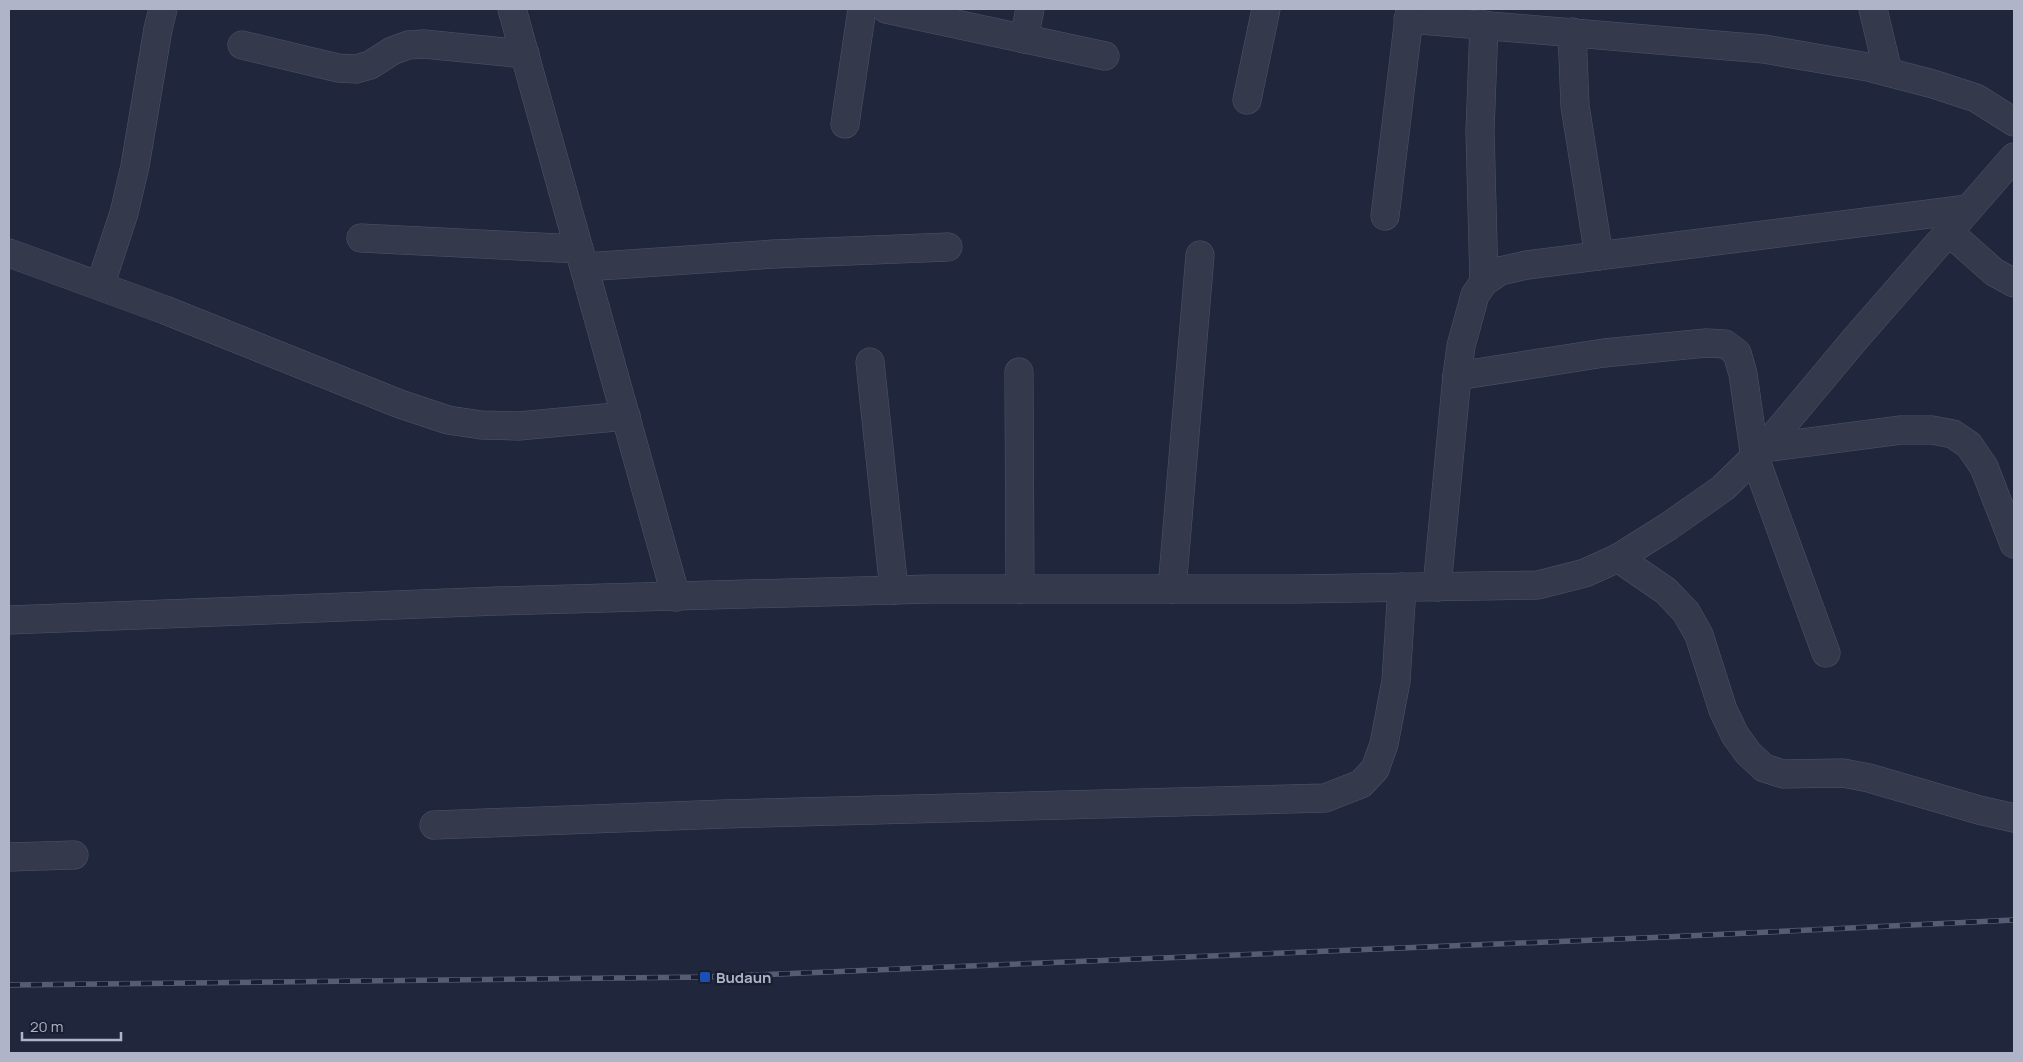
<svg xmlns="http://www.w3.org/2000/svg" width="2023" height="1062" font-family="Manrope,sans-serif">
  <style>
    .lines { fill: none; stroke-linecap: round; stroke-linejoin: round }
    .minor-casing { stroke: #4f5467; stroke-width: 29 }
    .minor { stroke: #343a4c; stroke-width: 28 }
    .rail-casing { stroke: #555d74; stroke-width: 5.5 }
    .rail { stroke: #191f31; stroke-width: 4; stroke-dasharray: 11; stroke-linecap: butt }
    .transit-dot { fill: #1a4fb4; stroke: #191f31; stroke-width: 2 }
    .labels { text-anchor: middle; dominant-baseline: central; stroke-width: 5; stroke-linejoin: round; paint-order: stroke }
    .poi-label { font-size: 15px; font-weight: bold; fill: #afb4c8; stroke: #191f31; text-anchor: start }
  </style>
  <rect width="100%" height="100%" fill="#20273c"/>
  <g class="lines">
    <defs>
      <g id="minor">
        <path d="M512 9 676 597"/>
        <path d="M886 9 1105 56"/>
        <path d="M1873 9 1888 72"/>
        <path d="M1408 19 1764 49 1868 67 1933 84 1976 98 2014 122"/>
        <path d="M1484 25 1480 131 1484 282"/>
        <path d="M1572 32 1575 106 1599 256"/>
        <path d="M1024 39 1030 9"/>
        <path d="M242 45 338 68 356 69 370 65 392 51 408 45 424 44 525 54"/>
        <path d="M1247 100 1266 9"/>
        <path d="M845 124 862 9"/>
        <path d="M1385 216 1410 9"/>
        <path d="M1949 232 1994 272 2014 283"/>
        <path d="M361 238 579 249"/>
        <path d="M9 253 165 310 400 404 448 420 481 425 519 426 626 416"/>
        <path d="M585 267 774 254 948 247"/>
        <path d="M100 286 124 213 135 166 158 29 163 9"/>
        <path d="M870 362 894 590"/>
        <path d="M1019 372 1020 589"/>
        <path d="M1457 376 1604 353 1706 343 1725 344 1737 353 1743 374 1755 458 1826 653"/>
        <path d="M1764 448 1901 430H1932L1953 434 1969 445 1984 467 2014 544"/>
        <path d="M1618 558 1666 591 1686 612 1699 635 1723 710 1735 735 1748 753 1764 768 1783 774 1843 773 1869 778 1979 810 2014 818"/>
        <path d="M1437 587 1457 376 1461 346 1475 295 1484 282 1500 271 1527 265 1968 209"/>
        <path d="M1172 589 1200 255"/>
        <path d="M9 620 498 601 930 589H1296L1538 585 1585 573 1618 558 1669 526 1723 488 1764 448 1856 338 2014 157"/>
        <path d="M434 825 724 814 1325 798 1361 784 1375 769 1384 744 1396 681 1402 587"/>
        <path d="M9 857 74 855"/>
      </g>
    </defs>
    <use href="#minor" class="minor-casing"/>
    <use href="#minor" class="minor"/>
    <defs>
      <path id="rail" d="M9 985 705 977 1666 937 2014 920"/>
    </defs>
    <use href="#rail" class="rail-casing"/>
    <use href="#rail" class="rail"/>
  </g>
  <rect class="transit-dot" x="699" y="971" width="12" height="12" rx="2.5"/>
  <g class="labels">
    <g class="poi-label">
      <text x="716" y="977">Budaun</text>
    </g>
  </g>
  <rect width="2023" height="1062" fill="none" stroke="#afb4c8" stroke-width="20"/>
  <path d="M22 1032v8h99v-8" fill="none" stroke="#afb4c8" stroke-width="2.5"/>
  <text x="30" y="1032" font-size="15" fill="#afb4c8" stroke="#191f31" stroke-width="4" paint-order="stroke">20 m</text>
</svg>
